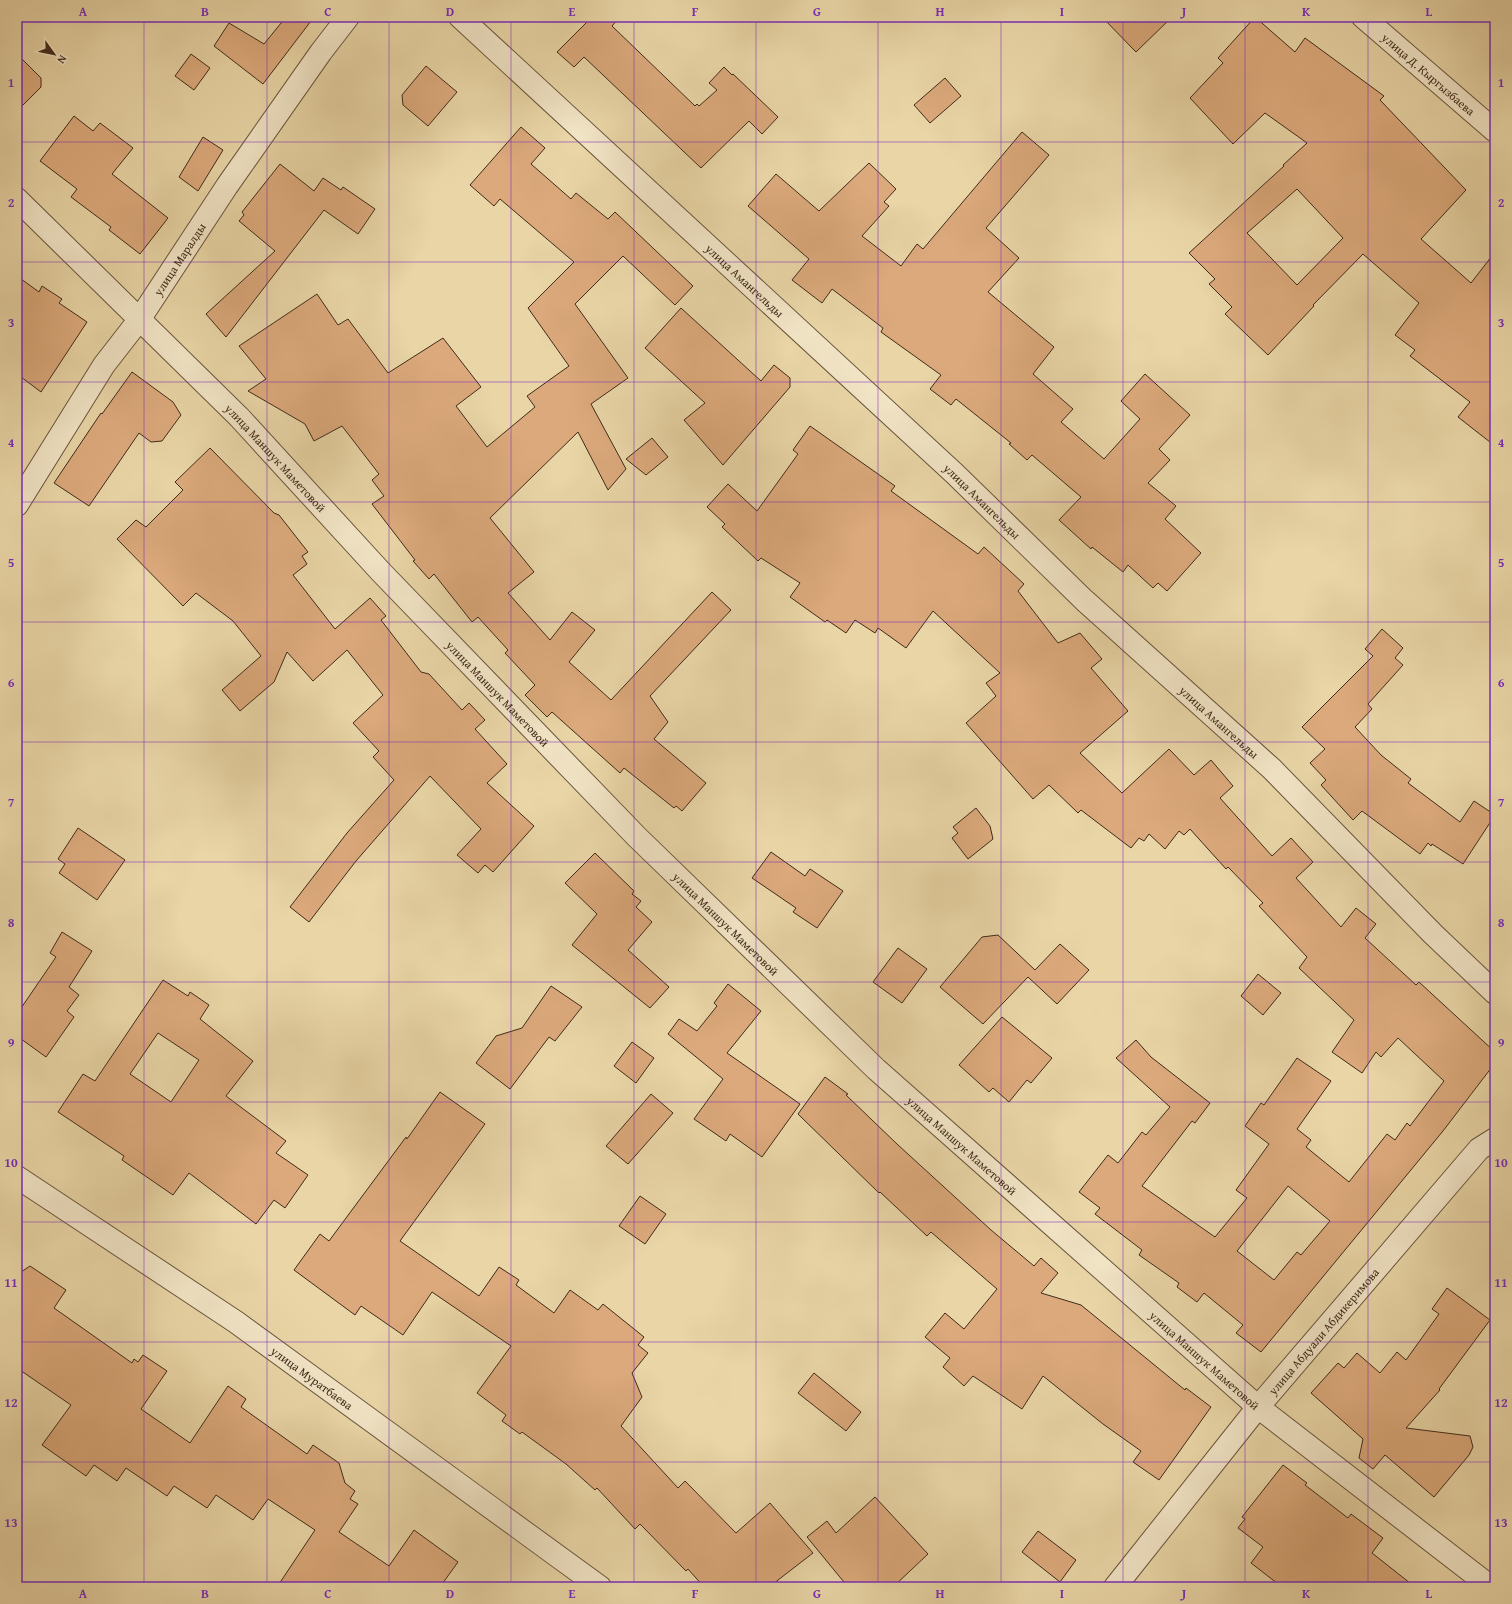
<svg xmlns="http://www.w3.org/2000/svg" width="1512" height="1604" font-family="'Gentium Book Plus',serif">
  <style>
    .building { fill: #dba97b; stroke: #402b1a; fill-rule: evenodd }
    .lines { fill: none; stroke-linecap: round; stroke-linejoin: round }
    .street-casing { stroke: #6a563d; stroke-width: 24 }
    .street { stroke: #f1e4c5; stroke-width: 22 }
    .grid { fill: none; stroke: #7b2cbf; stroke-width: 1; stroke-opacity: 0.55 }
    .labels { text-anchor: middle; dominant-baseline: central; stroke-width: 4; stroke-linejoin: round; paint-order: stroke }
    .street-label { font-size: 12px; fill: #402b1a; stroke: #f1e4c5 }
    .neatline { fill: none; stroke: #7b2cbf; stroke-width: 1.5 }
    .grid-label { font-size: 13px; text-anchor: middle; font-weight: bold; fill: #7b2cbf }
  </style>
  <rect width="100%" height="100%" fill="#e9d5a6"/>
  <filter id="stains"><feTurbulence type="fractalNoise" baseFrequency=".005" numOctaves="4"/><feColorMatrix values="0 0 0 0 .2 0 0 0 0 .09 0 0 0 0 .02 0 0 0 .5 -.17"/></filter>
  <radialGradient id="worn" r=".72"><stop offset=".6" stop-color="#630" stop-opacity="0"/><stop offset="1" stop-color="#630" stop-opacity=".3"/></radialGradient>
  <g class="building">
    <path d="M286 17H314L263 84 214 46 229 23 264 44Z"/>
    <path d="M592 17H620L612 26 695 106 697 104 699 106 717 90 709 83 724 67 732 75 733 74 778 117 762 134 749 121 701 168 584 57 574 67 557 52Z"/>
    <path d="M1102 17H1172L1136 52Z"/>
    <path d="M1255 17 1295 52 1305 38 1384 96 1380 100 1466 190 1421 239 1471 283 1495 252V446L1458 417 1470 402 1410 356 1415 350 1395 335 1419 303 1363 254 1313 305 1314 306 1268 355 1225 314 1232 307 1209 284 1215 279 1189 253 1284 166 1283 165 1307 143 1265 113 1233 144 1190 98 1223 63 1218 58ZM1297 189 1343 238 1297 285 1247 233Z"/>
    <path d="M17 54 41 78V87L17 111Z"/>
    <path d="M191 54 210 68 194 90 175 76Z"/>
    <path d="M426 66 457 92 428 126 403 105 402 95Z"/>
    <path d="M945 78 961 96 930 123 914 105Z"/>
    <path d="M74 116 93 131 100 123 133 148 112 174 168 218 140 254 109 230 111 227 71 197 77 189 40 161Z"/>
    <path d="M521 127 545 148 531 164 571 199 576 193 608 219 615 212 693 286 675 305 623 256 575 304 628 378 591 404 626 469 608 490 578 432 490 518 534 572 508 593 550 640 572 612 595 630 569 662 611 700 712 592 731 610 650 696 668 722 654 739 706 783 682 811 676 806 674 808 624 768 620 773 552 712 547 717 525 695 535 685 505 653 508 650 478 617 472 622 434 574 429 579 413 561 415 560 372 504 384 496 372 480 379 474 342 426 314 441 305 424 248 391 266 379 239 346 317 294 338 325 348 319 388 373 443 338 481 387 456 406 487 447 535 407 527 396 569 366 528 308 574 262 500 199 494 206 470 185Z"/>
    <path d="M1022 132 1049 155 986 228 1019 258 988 292 1054 347 1033 374 1073 409 1061 422 1104 459 1140 419 1121 401 1145 374 1190 415 1159 449 1170 460 1148 483 1176 506 1165 519 1201 553 1167 591 1158 583 1153 588 1128 565 1123 572 1092 547 1091 549 1059 520 1081 497 1032 455 1027 460 1009 444 1011 443 956 399 951 405 930 389 941 375 881 332 883 328 832 289 822 303 792 280 809 259 748 206 776 174 819 211 869 163 896 189 884 202 889 206 862 236 901 266 917 244 923 249Z"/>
    <path d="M203 137 223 150 198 191 179 177Z"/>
    <path d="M280 164 314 191 323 178 341 190 343 187 375 209 358 234 324 210 226 337 206 314 275 251 239 221 244 215 242 212Z"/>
    <path d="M17 276 39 292 42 286 62 299 59 303 87 322 41 392 17 374Z"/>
    <path d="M681 308 761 381 774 365 790 378V387L723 465 684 420 705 403 645 348Z"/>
    <path d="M132 372 173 402 181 415 162 441 151 442 139 433 89 506 54 483 101 413 102 414Z"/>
    <path d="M810 426 895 486 891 491 978 554 984 547 1024 584 1018 591 1058 643 1080 633 1102 659 1091 668 1128 711 1080 753 1122 793 1169 749 1194 775 1211 760 1233 786 1220 798 1272 856 1291 838 1313 862 1296 878 1341 927 1356 908 1376 924 1365 938 1416 985 1419 982 1495 1052V1063L1443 1131 1261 1352 1236 1333 1243 1325 1204 1293 1197 1302 1177 1287 1179 1283 1139 1255 1142 1250 1095 1214 1100 1208 1079 1192 1108 1155 1118 1163 1142 1132 1146 1135 1170 1107 1116 1058 1136 1040 1151 1057 1210 1103 1195 1123 1192 1121 1142 1186 1215 1237 1247 1198 1236 1190 1269 1144 1245 1126 1261 1103 1264 1105 1297 1058 1331 1081 1297 1129 1311 1140 1306 1147 1349 1182 1387 1134 1395 1140 1407 1123 1410 1126 1444 1081 1398 1038 1381 1057 1376 1052 1362 1073 1332 1052 1354 1020 1299 968 1307 957 1259 906 1263 903 1228 867 1226 869 1190 829 1184 835 1179 831 1165 849 1149 834 1144 841 1139 838 1131 848 1081 810 1078 813 1049 785 1033 799 966 723 996 696 986 683 1000 673 933 611 906 648 878 628 875 633 855 620 846 633 827 620 825 622 790 597 800 583 761 558 758 561 722 527 725 524 707 507 728 484 757 511 798 454 793 450ZM1288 1186 1330 1221 1301 1255 1297 1252 1274 1280 1237 1251Z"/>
    <path d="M652 438 668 457 646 475 626 459Z"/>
    <path d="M210 448 274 513 279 515 308 552 302 556 307 564 293 575 335 629 370 598 386 616 381 620 421 672 429 674 462 710 469 703 485 720 475 729 507 764 487 783 534 826 493 872 485 865 478 873 457 855 481 829 430 776 356 861 309 922 290 907 347 833 394 780 373 757 379 751 353 723 383 695 347 650 313 681 287 652 274 682 240 711 222 690 261 656 233 621 196 593 183 606 117 539 136 520 146 527 183 490 175 482Z"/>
    <path d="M1382 629 1403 648 1395 658 1403 665 1368 704 1372 709 1355 727 1381 755 1411 779 1408 783 1460 822 1474 801 1495 815 1463 864 1432 844 1431 846 1428 843 1420 854 1362 811 1353 820 1321 785 1326 780 1310 763 1325 749 1302 727 1373 656 1365 649Z"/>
    <path d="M976 808 990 826 993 839 968 859 952 838 958 833 953 827Z"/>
    <path d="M78 828 125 860 97 900 59 873 65 864 58 859Z"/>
    <path d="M771 852 805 876 810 869 843 891 817 928 793 912 796 908 752 878Z"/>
    <path d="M595 853 634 891 632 894 641 901 636 907 652 922 628 950 669 987 650 1008 572 945 597 914 565 883Z"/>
    <path d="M62 932 92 951 69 987 79 995 67 1011 74 1017 46 1057 17 1036V1014L56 957 50 953Z"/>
    <path d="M998 935 1035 970 1060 944 1089 970 1057 1004 1028 977 983 1024 940 987 982 937Z"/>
    <path d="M898 948 927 969 902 1003 873 982Z"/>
    <path d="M1258 974 1281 993 1263 1015 1241 996Z"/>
    <path d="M163 980 188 996 190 992 209 1005 200 1019 253 1061 226 1096 286 1141 276 1153 308 1175 285 1208 274 1200 256 1224 189 1173 173 1195 122 1160 124 1156 58 1112 83 1074 95 1081ZM158 1033 199 1060 171 1102 130 1074Z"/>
    <path d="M728 984 761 1011 727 1053 800 1104 762 1157 730 1134 726 1141 694 1119 723 1079 668 1034 679 1019 697 1031 717 1006 714 1003Z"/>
    <path d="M551 986 582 1007 555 1041 549 1037 510 1089 476 1063 496 1036 522 1028Z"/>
    <path d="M1002 1017 1052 1058 1031 1083 1027 1080 1009 1102 993 1088 989 1092 959 1065Z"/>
    <path d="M632 1042 654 1058 636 1083 614 1066Z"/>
    <path d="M825 1077 848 1094 846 1095 897 1144 991 1230 1034 1266 1041 1258 1058 1273 1041 1293 1081 1305 1185 1390 1186 1388 1211 1407 1159 1480 1133 1462 1141 1451 1103 1424 1043 1376 1022 1409 973 1376 964 1386 943 1367 950 1358 925 1337 945 1313 964 1329 997 1289 931 1232 927 1236 880 1192 879 1193 798 1114Z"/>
    <path d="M440 1092 485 1124 400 1241 479 1296 499 1267 519 1280 516 1285 554 1313 570 1290 598 1310 603 1304 644 1337 638 1345 648 1353 632 1373 642 1397 621 1426 678 1488 685 1481 736 1533 770 1503 813 1553 769 1587H704L688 1569 686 1571 640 1524 635 1529 597 1488 595 1490 566 1464 522 1432 520 1434 502 1421 506 1415 477 1393 511 1346 432 1292 403 1335 361 1306 355 1315 294 1270 320 1234 329 1241 406 1137 407 1139Z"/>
    <path d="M651 1094 673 1113 628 1164 606 1146Z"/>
    <path d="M640 1196 666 1214 645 1244 619 1226Z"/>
    <path d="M30 1266 66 1290 54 1308 132 1363 134 1359 138 1362 143 1355 167 1371 141 1409 190 1443 228 1386 246 1399 241 1407 307 1454 313 1445 339 1463 345 1483 355 1491 350 1499 358 1504 339 1532 389 1566 414 1530 458 1562 440 1587H277L315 1530 268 1499 253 1520 216 1495 207 1508 174 1486 167 1496 126 1468 117 1481 94 1465 86 1476 42 1445 71 1405 17 1368V1277L21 1272Z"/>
    <path d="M1447 1288 1490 1320 1439 1389 1440 1390 1406 1428 1470 1436 1473 1447 1469 1455 1434 1497 1385 1455 1373 1469 1359 1458 1363 1439 1311 1393 1338 1363 1344 1368 1357 1353 1380 1373 1397 1352 1406 1360 1439 1314 1432 1309Z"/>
    <path d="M814 1373 861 1412 846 1431 798 1393Z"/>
    <path d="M1283 1465 1307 1483 1305 1485 1348 1518 1351 1514 1383 1538 1372 1553 1415 1587H1282L1251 1563 1263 1547 1238 1528 1245 1519 1242 1517Z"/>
    <path d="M875 1497 928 1554 893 1587H848L807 1537 827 1521 836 1533Z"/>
    <path d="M1038 1531 1076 1560 1060 1582 1022 1552Z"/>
  </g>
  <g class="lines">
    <defs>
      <g id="street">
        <path id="s1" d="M460 17 955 474 1084 600 1272 769 1433 934 1495 993"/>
        <path id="s2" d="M1363 17 1495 131"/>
        <path id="s3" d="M17 199 239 417 381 572 637 837 876 1069 1258 1407 1491 1587"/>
        <path id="s4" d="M17 505 104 365 139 320 227 186 321 52 348 17"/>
        <path id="s5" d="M17 1177 236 1322 600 1587"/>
        <path id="s6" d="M1115 1587 1258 1407 1479 1149 1495 1139"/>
      </g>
    </defs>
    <use href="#street" class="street-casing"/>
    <use href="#street" class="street"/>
  </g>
  <path class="grid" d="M144 17V1587M267 17V1587M389 17V1587M511 17V1587M634 17V1587M756 17V1587M878 17V1587M1001 17V1587M1123 17V1587M1245 17V1587M1368 17V1587M17 142H1495M17 262H1495M17 382H1495M17 502H1495M17 622H1495M17 742H1495M17 862H1495M17 982H1495M17 1102H1495M17 1222H1495M17 1342H1495M17 1462H1495"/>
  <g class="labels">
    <g class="street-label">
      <text stroke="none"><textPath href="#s2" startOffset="87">улица Д. Кыргызбаева</textPath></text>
      <text stroke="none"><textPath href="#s4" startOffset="295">улица Маралды</textPath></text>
      <text stroke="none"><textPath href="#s1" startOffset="388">улица Амангельды</textPath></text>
      <text stroke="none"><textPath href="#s3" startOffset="366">улица Маншук Маметовой</textPath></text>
      <text stroke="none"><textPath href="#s1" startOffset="712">улица Амангельды</textPath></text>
      <text stroke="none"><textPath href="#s3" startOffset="690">улица Маншук Маметовой</textPath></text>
      <text stroke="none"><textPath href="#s1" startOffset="1036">улица Амангельды</textPath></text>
      <text stroke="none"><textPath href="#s3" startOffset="1014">улица Маншук Маметовой</textPath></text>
      <text stroke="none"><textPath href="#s3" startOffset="1338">улица Маншук Маметовой</textPath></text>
      <text stroke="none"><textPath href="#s6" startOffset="330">улица Абдуали Абдикеримова</textPath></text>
      <text stroke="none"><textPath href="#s3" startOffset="1662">улица Маншук Маметовой</textPath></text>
      <text stroke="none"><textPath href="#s5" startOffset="357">улица Муратбаева</textPath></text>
    </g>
  </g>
  <rect width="1512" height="1604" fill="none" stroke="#e9d5a6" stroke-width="44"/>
  <g transform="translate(54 54) rotate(123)" stroke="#f1e4c5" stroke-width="3" paint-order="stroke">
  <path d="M0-3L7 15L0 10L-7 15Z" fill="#402b1a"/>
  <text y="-6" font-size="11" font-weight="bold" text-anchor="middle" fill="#402b1a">N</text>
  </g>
  <rect x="22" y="22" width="1468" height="1560" class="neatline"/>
  <g class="grid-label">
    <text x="83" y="16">A</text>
    <text x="205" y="16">B</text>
    <text x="328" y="16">C</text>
    <text x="450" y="16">D</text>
    <text x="572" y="16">E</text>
    <text x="695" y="16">F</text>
    <text x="817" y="16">G</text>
    <text x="940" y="16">H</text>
    <text x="1062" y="16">I</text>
    <text x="1184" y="16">J</text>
    <text x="1306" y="16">K</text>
    <text x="1429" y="16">L</text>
    <text x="11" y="87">1</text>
    <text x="1501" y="87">1</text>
    <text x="11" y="207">2</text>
    <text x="1501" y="207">2</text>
    <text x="11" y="327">3</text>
    <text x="1501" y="327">3</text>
    <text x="11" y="447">4</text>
    <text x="1501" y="447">4</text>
    <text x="11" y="567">5</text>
    <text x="1501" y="567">5</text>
    <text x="11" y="687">6</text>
    <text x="1501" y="687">6</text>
    <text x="11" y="807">7</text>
    <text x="1501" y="807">7</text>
    <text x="11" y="927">8</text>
    <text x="1501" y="927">8</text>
    <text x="11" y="1047">9</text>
    <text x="1501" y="1047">9</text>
    <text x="11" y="1167">10</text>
    <text x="1501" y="1167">10</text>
    <text x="11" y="1287">11</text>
    <text x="1501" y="1287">11</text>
    <text x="11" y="1407">12</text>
    <text x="1501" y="1407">12</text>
    <text x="11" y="1527">13</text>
    <text x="1501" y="1527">13</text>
    <text x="83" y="1598">A</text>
    <text x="205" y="1598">B</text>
    <text x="328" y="1598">C</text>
    <text x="450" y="1598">D</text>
    <text x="572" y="1598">E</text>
    <text x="695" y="1598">F</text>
    <text x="817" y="1598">G</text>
    <text x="940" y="1598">H</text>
    <text x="1062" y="1598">I</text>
    <text x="1184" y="1598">J</text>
    <text x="1306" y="1598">K</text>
    <text x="1429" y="1598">L</text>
  </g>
  <rect width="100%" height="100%" filter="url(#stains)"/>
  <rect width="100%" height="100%" fill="url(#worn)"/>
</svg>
